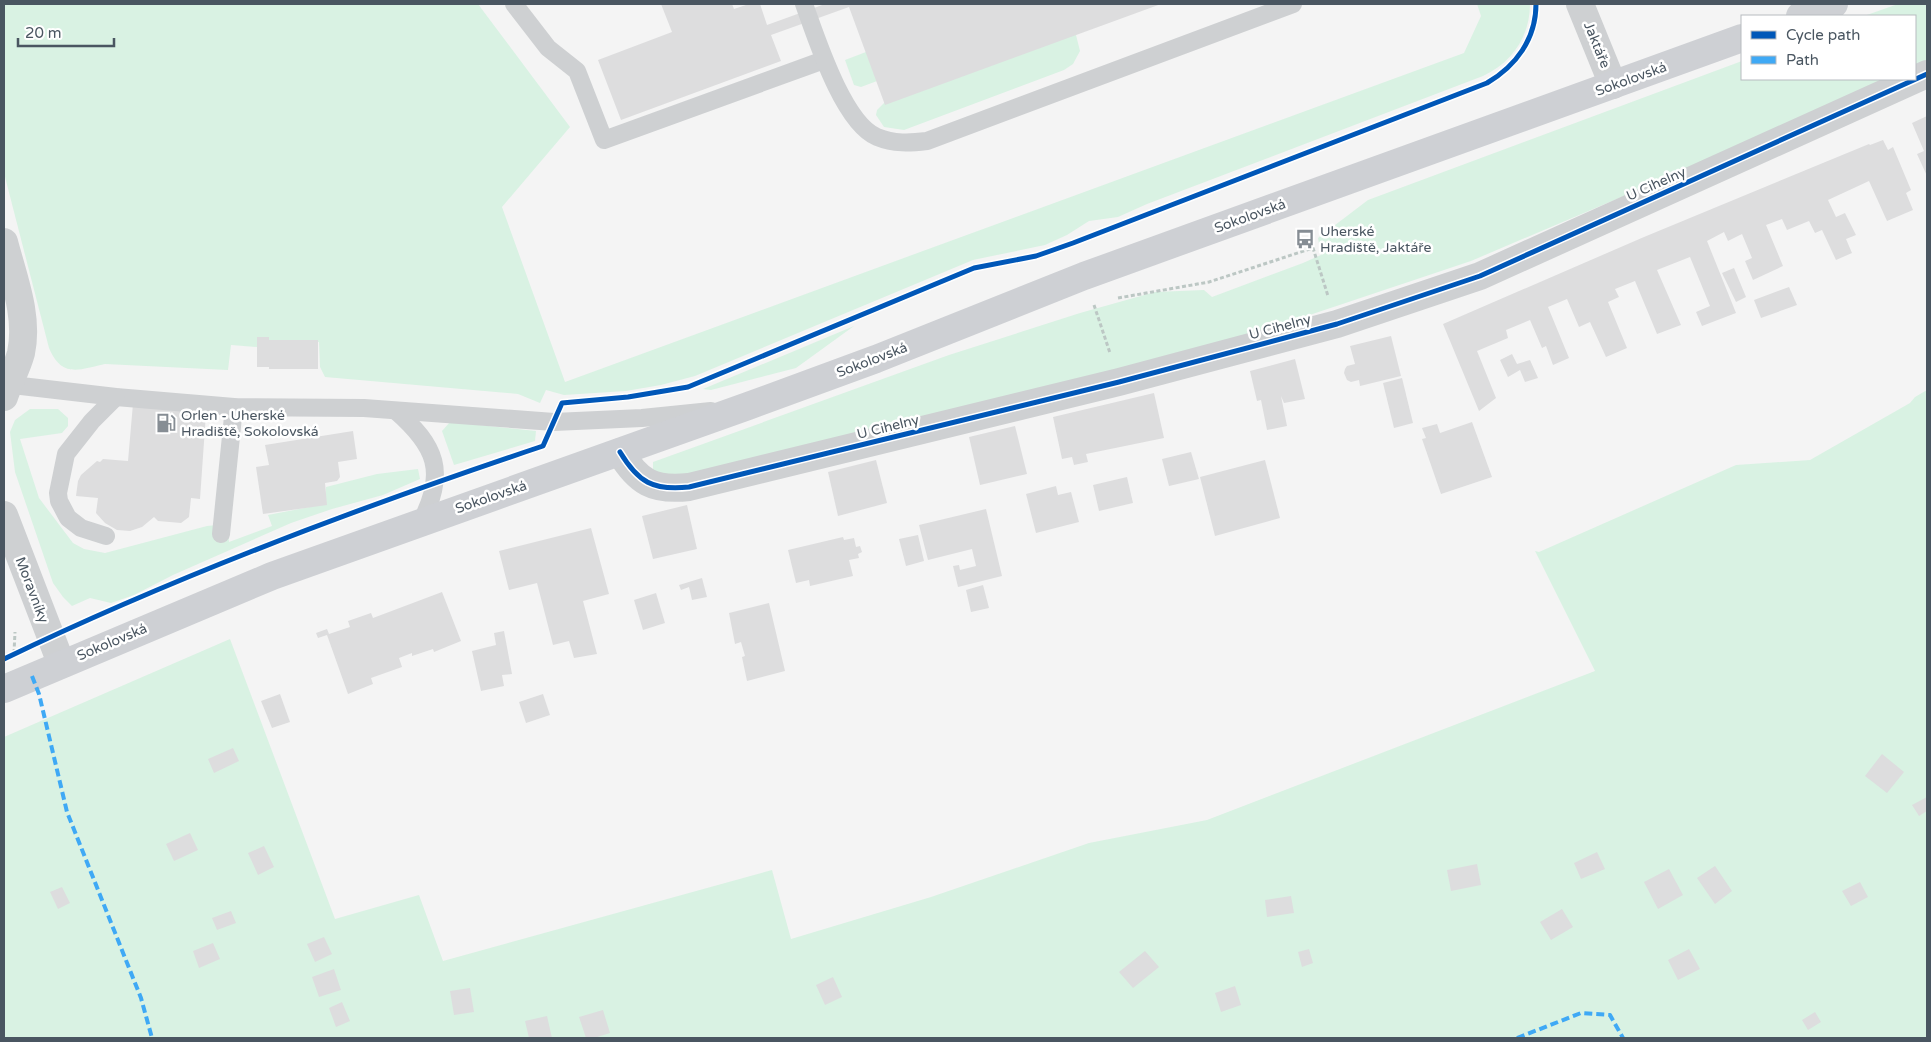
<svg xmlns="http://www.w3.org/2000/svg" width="1931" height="1042" font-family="'Varela Round',sans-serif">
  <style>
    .green { fill: #d9f2e3 }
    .building { fill: #ddddde }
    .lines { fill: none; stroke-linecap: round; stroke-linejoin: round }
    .path { stroke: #bcc7c4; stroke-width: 3; stroke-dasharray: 4 2.5; stroke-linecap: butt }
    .service { stroke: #ced0d2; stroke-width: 18 }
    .minor { stroke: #ced0d2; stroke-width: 28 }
    .secondary { stroke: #ced0d4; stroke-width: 28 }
    .quiet { stroke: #3fa9f5; stroke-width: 4; stroke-dasharray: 8 4; stroke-linecap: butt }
    .cycleway-casing { stroke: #fff; stroke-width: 8 }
    .cycleway { stroke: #0057b8; stroke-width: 5 }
    .labels { text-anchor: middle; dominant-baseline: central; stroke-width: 5; stroke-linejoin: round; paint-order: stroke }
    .street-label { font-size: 14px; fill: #4a5661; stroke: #fff }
    .poi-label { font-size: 14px; fill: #4a5661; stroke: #fff; text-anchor: start }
  </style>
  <rect width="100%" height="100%" fill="#f4f4f4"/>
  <g class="green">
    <path d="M4 4H478L570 127 502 207 565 382 1464 53 1481 16 1477 4H1530C1530 36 1512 63 1483 76L1147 204 1118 217 1089 221 1067 235 1045 245 973 260 695 376 661 385 626 391 564 395 546 390 540 403 518 394 325 377 320 367 319 342 257 347 231 345 228 370 105 364C78 370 62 378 49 348L4 173Z"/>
    <path d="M1898 4H1927V66L1915 72V16H1864Z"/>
    <path d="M1075 31 1080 51 1073 64 1064 70 904 130 884 127 876 115 877 110 886 101Z"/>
    <path d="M866 52 877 81 861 87 854 85 845 60Z"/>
    <path d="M1742 61V79H1899L1471 261 1247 336 673 482 653 472V462L949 355 1080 313 1155 292 1204 290 1212 297 1303 263 1321 255 1318 238 1368 200Z"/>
    <path d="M854 326 796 368 711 390 703 389Z"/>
    <path d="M1927 390V1038H4V737L230 639 335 919 419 895 443 961 772 870 791 939 931 897 1089 843 1207 820 1595 671 1535 551 1539 552 1736 465 1810 460 1910 403 1915 397Z"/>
    <path d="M30 409H58L68 418V426L62 433 20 439 39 498 73 543 84 549 105 553 207 526 228 524 229 542 272 526 268 515 325 504 326 487 377 474 418 469 420 479 383 495 332 509 291 523 173 575 134 595 111 603 90 598 72 606 63 597 53 583 15 472 10 432 15 420Z"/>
    <path d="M450 422 536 431 535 441 454 465 442 431Z"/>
  </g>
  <g class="building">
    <path d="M661 4H732L734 9 749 4H760L767 25 825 4H1161L885 105 849 7 771 35 781 61 621 120 598 60 672 32Z"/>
    <path d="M1927 116V176L1917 154 1924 151 1912 123Z"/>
    <path d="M1883 140 1888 150 1893 147 1911 190 1906 193 1913 210 1887 221 1869 181 1828 200 1836 217 1845 213 1856 235 1846 239 1852 253 1836 260 1822 230 1815 233 1809 221 1787 230 1782 219 1766 225 1783 266 1753 280 1745 261 1752 258 1742 234 1728 241 1724 232 1707 241 1736 313 1702 326 1696 312 1710 306 1690 257 1657 270 1681 325 1657 334 1635 281 1615 289 1619 297 1608 302 1627 348 1606 357 1590 322 1579 327 1567 299 1548 307 1569 358 1553 365 1546 346 1542 348 1530 320 1506 330 1508 338 1477 351 1496 398 1479 411 1443 324 1644 237 1869 144 1870 145Z"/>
    <path d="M1734 268 1746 297 1736 302 1722 273Z"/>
    <path d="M1789 287 1797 305 1761 318 1754 300Z"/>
    <path d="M1391 336 1401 376 1360 386 1359 380 1351 382 1347 380 1344 373 1345 369 1347 366 1355 364 1350 346Z"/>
    <path d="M257 337H269V340H318V369H269V367H257Z"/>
    <path d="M1512 354 1517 364 1530 360 1538 378 1525 382 1520 370 1508 377 1500 360Z"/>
    <path d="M1295 359 1305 399 1284 403 1281 396 1287 426 1267 430 1261 400 1257 401 1250 371Z"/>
    <path d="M1402 378 1413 423 1394 428 1383 383Z"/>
    <path d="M134 392 207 399 200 499 191 498 189 517 181 523 158 521 154 517 142 527 130 531 117 530 105 523 96 513 98 498 76 496 78 481 81 475 97 461 100 462 103 459 128 461Z"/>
    <path d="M1154 393 1164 438 1086 454 1088 462 1074 465 1072 457 1062 459 1053 417Z"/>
    <path d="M1472 422 1492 477 1441 494 1422 439 1426 438 1422 428 1437 424 1440 433Z"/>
    <path d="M1015 426 1027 474 980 485 969 437Z"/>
    <path d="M353 431 357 459 338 462 340 477 337 481 325 483 327 505 263 514 256 467 269 465 265 445Z"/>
    <path d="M1191 452 1199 479 1169 486 1162 459Z"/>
    <path d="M876 460 887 503 838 516 828 472Z"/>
    <path d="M1265 460 1280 518 1215 536 1200 477Z"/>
    <path d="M1127 477 1133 503 1099 511 1093 485Z"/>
    <path d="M1056 486 1058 495 1071 492 1079 522 1036 533 1026 494Z"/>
    <path d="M687 505 697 549 653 559 642 516Z"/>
    <path d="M986 509 1002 576 958 587 953 566 959 565 960 570 976 566 972 549 928 560 919 525Z"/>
    <path d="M591 528 609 594 583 601 597 654 574 658 569 641 553 645 537 583 509 590 499 551Z"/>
    <path d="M918 535 924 561 906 566 899 539Z"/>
    <path d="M843 537 844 540 854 538 856 547 860 546 862 552 858 554 859 558 849 560 853 576 810 586 809 580 796 583 788 550Z"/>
    <path d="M702 578 707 597 692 600 689 587 681 590 679 585Z"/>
    <path d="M983 585 989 608 971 612 966 590Z"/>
    <path d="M442 592 461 641 434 652 433 649 412 656V653L399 658 402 667 371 678 373 684 348 694 327 635 318 638 316 633 327 629 329 634 350 627 348 621 371 613 373 618Z"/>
    <path d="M656 593 665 623 643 630 634 600Z"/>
    <path d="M769 603 785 671 747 681 742 657 745 656 741 642 735 644 729 613Z"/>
    <path d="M504 631 512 674 502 675 504 686 481 691 472 651 496 645 494 633Z"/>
    <path d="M280 694 290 722 272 728 261 701Z"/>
    <path d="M543 694 550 715 526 723 519 702Z"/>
    <path d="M233 748 239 761 214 773 208 759Z"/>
    <path d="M1882 754 1904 772 1887 793 1865 776Z"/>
    <path d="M1927 797V811L1919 816 1912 805Z"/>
    <path d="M190 833 198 850 174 861 166 844Z"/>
    <path d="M264 846 274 867 258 875 248 853Z"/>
    <path d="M1597 852 1605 869 1581 879 1574 863Z"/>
    <path d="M1477 864 1481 885 1451 891 1447 870Z"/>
    <path d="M1715 866 1732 891 1715 904 1697 878Z"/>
    <path d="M1669 869 1683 895 1658 909 1644 882Z"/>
    <path d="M1860 882 1868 897 1851 906 1842 891Z"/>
    <path d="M62 887 70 903 58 909 50 892Z"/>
    <path d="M1291 896 1294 913 1267 917 1265 900Z"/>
    <path d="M1562 909 1573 927 1551 940 1540 922Z"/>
    <path d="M231 911 236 923 217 930 212 918Z"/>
    <path d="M324 937 332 954 315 962 307 944Z"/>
    <path d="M213 943 220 959 199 968 193 951Z"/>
    <path d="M1309 949 1313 963 1302 967 1298 952Z"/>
    <path d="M1689 949 1700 969 1678 980 1668 960Z"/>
    <path d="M1145 951 1159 967 1133 988 1119 972Z"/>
    <path d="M334 969 341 990 319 997 312 977Z"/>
    <path d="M833 977 842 997 825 1005 816 985Z"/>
    <path d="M1235 986 1241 1005 1221 1012 1215 993Z"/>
    <path d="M470 988 474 1012 454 1015 450 991Z"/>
    <path d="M342 1002 350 1021 336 1027 329 1008Z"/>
    <path d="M603 1010 610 1033 594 1038H586L579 1017Z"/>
    <path d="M1815 1012 1821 1022 1808 1030 1802 1020Z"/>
    <path d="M547 1016 552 1038H529L525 1021Z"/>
  </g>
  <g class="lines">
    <g class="path">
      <path d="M1118 298 1209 282 1313 248 1328 296"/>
      <path d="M1094 305 1110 353"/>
      <path d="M14 653 15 632"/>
    </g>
    <g class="service">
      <path d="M514 4 548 48 577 71 604 140 824 60"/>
      <path d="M804 4C816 37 843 123 877 137 894 144 910 143 927 141L1293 4"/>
      <path d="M4 384 116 397 234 407 364 408 554 422 642 418 711 411"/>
      <path d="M396 411C436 446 447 472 421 522"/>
      <path d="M221 534 234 407"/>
      <path d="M106 536 81 528 68 518 59 501 58 493 66 454 92 421 116 397"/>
    </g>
    <g class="minor">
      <path d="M1580 4 1613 85"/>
      <path d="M4 242C13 277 29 316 21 353 17 368 9 382 4 397"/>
      <path d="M620 452C638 482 653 491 689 487L1119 382 1337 324 1480 276 1927 74"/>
      <path d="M4 515 61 663"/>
    </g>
    <g class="secondary">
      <path d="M1800 16 1834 4"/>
      <path d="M4 689 272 576 748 406 876 359 1084 276 1742 38"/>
    </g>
    <g class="quiet">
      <path d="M32 676 39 694 67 812 141 998 152 1038"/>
      <path d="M1517 1038 1581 1013 1610 1015 1623 1038"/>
    </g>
    <defs>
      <g id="cycleway">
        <path d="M620 452C638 482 653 491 689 487L1119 382 1337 324 1480 276 1927 74"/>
        <path d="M4 659C178 575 360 507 543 446L562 403 628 397 688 387 974 268 1036 256 1073 243 1487 83C1516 66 1536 39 1536 4"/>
      </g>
    </defs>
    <use href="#cycleway" class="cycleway-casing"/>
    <use href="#cycleway" class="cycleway"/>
  </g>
  <defs>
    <symbol id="bus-bare" viewBox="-9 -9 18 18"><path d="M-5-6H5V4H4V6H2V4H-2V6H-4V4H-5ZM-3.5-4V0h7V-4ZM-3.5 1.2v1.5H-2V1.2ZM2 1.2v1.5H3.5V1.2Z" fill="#868d94" stroke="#fff" stroke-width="2.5" paint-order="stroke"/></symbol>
    <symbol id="fuel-bare" viewBox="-9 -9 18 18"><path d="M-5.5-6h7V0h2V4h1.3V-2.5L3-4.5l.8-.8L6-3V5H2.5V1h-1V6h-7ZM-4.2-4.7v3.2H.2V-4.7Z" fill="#868d94" stroke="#fff" stroke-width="2.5" paint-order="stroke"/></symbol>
  </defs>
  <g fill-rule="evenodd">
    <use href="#bus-bare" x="1291" y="225" width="28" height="28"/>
    <use href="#fuel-bare" x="152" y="409" width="28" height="28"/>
  </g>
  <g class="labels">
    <g class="street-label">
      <text transform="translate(1597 45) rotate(68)">Jaktáře</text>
      <text transform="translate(1631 79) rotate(-20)">Sokolovská</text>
      <text transform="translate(1656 184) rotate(-24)">U Cihelny</text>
      <text transform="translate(1250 216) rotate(-20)">Sokolovská</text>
      <text transform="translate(1280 327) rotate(-15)">U Cihelny</text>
      <text transform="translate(872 360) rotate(-21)">Sokolovská</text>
      <text transform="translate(888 427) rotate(-14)">U Cihelny</text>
      <text transform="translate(491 497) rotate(-19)">Sokolovská</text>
      <text transform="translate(32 590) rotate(69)">Moravníky</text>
      <text transform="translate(112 642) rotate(-23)">Sokolovská</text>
    </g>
    <g class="poi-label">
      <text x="1320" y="231">Uherské<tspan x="1320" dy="16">Hradiště, Jaktáře</tspan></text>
      <text x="181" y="415">Orlen - Uherské<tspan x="181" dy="16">Hradiště, Sokolovská</tspan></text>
    </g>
  </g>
  <rect width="1931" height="1042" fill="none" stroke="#4a5661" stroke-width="10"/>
  <rect x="1741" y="15" width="175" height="65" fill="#ffffff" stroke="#b7bbc0"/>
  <rect x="1751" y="31" width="25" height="8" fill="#0057b8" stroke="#b7bbc0"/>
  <text x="1786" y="40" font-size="15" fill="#4a5661">Cycle path</text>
  <rect x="1751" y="56" width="25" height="8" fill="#3fa9f5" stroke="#b7bbc0"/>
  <text x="1786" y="65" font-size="15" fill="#4a5661">Path</text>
  <path d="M18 38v8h96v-8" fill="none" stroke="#4a5661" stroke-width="2.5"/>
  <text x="25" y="38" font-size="15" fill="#4a5661" stroke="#ffffff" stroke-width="4" paint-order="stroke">20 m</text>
</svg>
